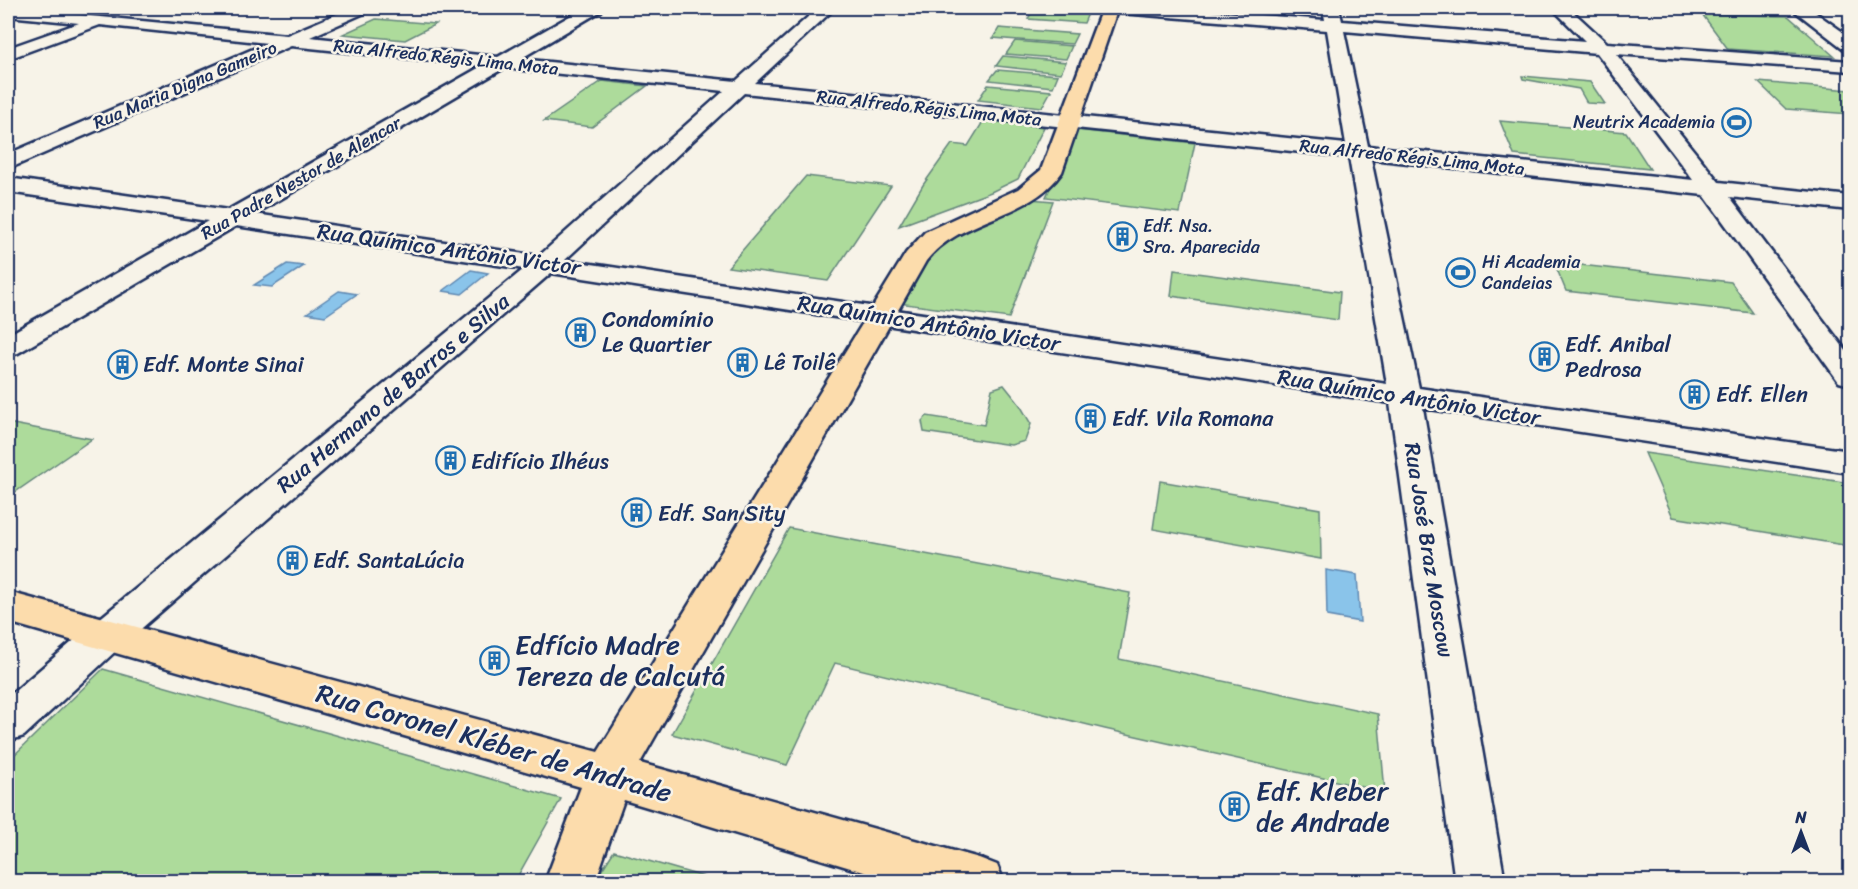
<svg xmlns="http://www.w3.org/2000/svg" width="1858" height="889" font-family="Sriracha,sans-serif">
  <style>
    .green { fill: #addb9b; stroke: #64857c; stroke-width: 1.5 }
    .water { fill: #8ac4ea; stroke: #5e88b2; stroke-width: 1.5 }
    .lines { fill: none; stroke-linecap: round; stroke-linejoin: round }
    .minor-casing { stroke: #1b2f5e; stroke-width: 5 }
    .major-casing { stroke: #1b2f5e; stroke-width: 5 }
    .minor { fill: #f7f3e8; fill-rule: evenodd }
    .major { fill: #fcdcac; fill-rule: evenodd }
    .labels { text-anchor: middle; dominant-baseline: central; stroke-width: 5; stroke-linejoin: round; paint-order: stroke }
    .far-street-label { font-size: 18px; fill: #1b2f5e; stroke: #f7f3e8 }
    .far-poi-label { font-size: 18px; fill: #1b2f5e; stroke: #f7f3e8; text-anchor: start }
    .street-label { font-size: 22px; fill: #1b2f5e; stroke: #f7f3e8 }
    .poi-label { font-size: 22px; fill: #1b2f5e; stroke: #f7f3e8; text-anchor: start }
    .near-poi-label { font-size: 27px; fill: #1b2f5e; stroke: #f7f3e8; text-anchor: start }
    .near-street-label { font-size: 27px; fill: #1b2f5e; stroke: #f7f3e8 }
  </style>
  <rect width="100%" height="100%" fill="#f7f3e8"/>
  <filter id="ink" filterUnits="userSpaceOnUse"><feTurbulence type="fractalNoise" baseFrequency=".0167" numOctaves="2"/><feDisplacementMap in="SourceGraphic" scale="12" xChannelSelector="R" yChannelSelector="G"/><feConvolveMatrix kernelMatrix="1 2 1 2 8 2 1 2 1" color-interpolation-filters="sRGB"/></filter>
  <g filter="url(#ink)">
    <g class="green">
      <path d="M1034 8 1089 11 1084 23 1028 19Z"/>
      <path d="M1702 14 1788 16 1834 56 1728 49Z"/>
      <path d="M376 19 436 24 405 40 343 34Z"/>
      <path d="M999 28 1077 34 1072 44 993 38Z"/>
      <path d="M1015 41 1072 46 1066 59 1006 54Z"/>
      <path d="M1003 56 1066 62 1061 73 996 66Z"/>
      <path d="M997 70 1058 75 1053 87 989 80Z"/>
      <path d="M1522 76 1590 82 1605 104 1587 103 1579 89 1523 79Z"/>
      <path d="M602 81 647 86 592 127 544 121Z"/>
      <path d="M1758 82 1850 90V114L1786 109Z"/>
      <path d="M988 85 1051 91 1042 107 978 100Z"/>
      <path d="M984 120 1044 127 1018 179 991 192 899 226 923 185 952 144 968 146Z"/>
      <path d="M1500 121 1626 132 1650 169 1514 155Z"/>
      <path d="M1076 130 1195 143 1180 213 1046 197Z"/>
      <path d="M806 176 891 186 828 281 728 267Z"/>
      <path d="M1030 199 1053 201 1009 318 898 303 928 251 946 234Z"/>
      <path d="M1554 262 1731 282 1753 313 1566 291Z"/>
      <path d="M1174 270 1340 292 1338 320 1171 296Z"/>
      <path d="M1004 385 1020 405 1031 424 1025 441 1011 445 924 432 922 421 927 416 984 425 992 389Z"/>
      <path d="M8 423 92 439 8 497Z"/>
      <path d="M1645 453 1850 483V546L1673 517Z"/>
      <path d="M1160 481 1320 509 1321 559 1153 529Z"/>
      <path d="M789 528 1130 593 1119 659 1378 714 1385 792 1105 729 835 663 787 765 672 734Z"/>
      <path d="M103 669 561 799 515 881H8V761Z"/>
      <path d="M614 851 718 881 594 882Z"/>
    </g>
    <g class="water">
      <path d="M287 264 304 266 272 287 254 285Z"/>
      <path d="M471 270 488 273 462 294 443 291Z"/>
      <path d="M339 291 357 294 325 316 307 313Z"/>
      <path d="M1326 570 1357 575 1360 622 1327 616Z"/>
    </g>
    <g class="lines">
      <defs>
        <g id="minor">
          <path d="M8 8 287 35 351 8H371L369 11 310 37 498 57 584 8H603L601 11 520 59 736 81 818 8H835L755 83 1346 144 1327 30 1121 13 1113 8H1172L1325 20 1323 8H1339L1342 21 1585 41 1552 8H1569L1607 43 1850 61V71L1616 54 1719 182 1850 196V210L1730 197 1850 356V385L1839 382 1704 195 1371 159 1419 388 1850 451V473L1423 408 1505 882H1455L1390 403 551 273 120 647 24 736 8 741V697L92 625 524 269 236 226 18 353 8 356V335L208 221 8 192V178L228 210 482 66 291 46 8 169V154L267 43 100 25 8 59V48L79 23 8 16ZM1344 31 1597 53 1693 180 1368 146ZM504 68 724 91 539 256 255 214ZM744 93 1349 157 1387 384 565 260Z"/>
          <path d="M1791 8H1809L1850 37V50L1844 49Z"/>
        </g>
        <path id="major" d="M1102 8H1118L1062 172C1029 220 961 216 926 261L640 763 979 858 997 865 1004 882H897L624 800 595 882H545L581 787 8 622V592L598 752 906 253 925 232 1018 189 1041 170Z"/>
      </defs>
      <use href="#minor" class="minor-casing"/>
      <use href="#major" class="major-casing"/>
      <use href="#minor" class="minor"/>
      <use href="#major" class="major"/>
    </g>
  </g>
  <defs>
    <symbol id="stadium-ring" viewBox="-11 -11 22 22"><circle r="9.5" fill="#f7f3e8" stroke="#1f6fb2" stroke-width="1.5"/><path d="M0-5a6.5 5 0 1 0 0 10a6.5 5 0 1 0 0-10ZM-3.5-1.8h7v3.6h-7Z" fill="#1f6fb2"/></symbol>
    <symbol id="building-ring" viewBox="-11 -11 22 22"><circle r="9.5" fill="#f7f3e8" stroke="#1f6fb2" stroke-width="1.5"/><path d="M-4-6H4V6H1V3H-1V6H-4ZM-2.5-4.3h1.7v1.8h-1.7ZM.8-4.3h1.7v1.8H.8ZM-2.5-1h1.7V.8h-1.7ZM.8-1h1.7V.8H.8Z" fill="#1f6fb2"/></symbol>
  </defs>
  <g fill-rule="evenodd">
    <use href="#stadium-ring" x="1720" y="106" width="33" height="33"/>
    <use href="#building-ring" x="1106" y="220" width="33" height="33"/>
    <use href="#stadium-ring" x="1444" y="256" width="33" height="33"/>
    <use href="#building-ring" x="564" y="316" width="33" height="33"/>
    <use href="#building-ring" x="1528" y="340" width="33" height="33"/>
    <use href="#building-ring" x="726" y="346" width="33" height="33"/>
    <use href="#building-ring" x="106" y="348" width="33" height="33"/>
    <use href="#building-ring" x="1678" y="378" width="33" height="33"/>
    <use href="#building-ring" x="1074" y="402" width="33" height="33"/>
    <use href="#building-ring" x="434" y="444" width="33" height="33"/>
    <use href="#building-ring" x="620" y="496" width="33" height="33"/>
    <use href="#building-ring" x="276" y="544" width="33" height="33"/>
    <use href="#building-ring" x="478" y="644" width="33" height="33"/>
    <use href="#building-ring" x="1218" y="790" width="33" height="33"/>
  </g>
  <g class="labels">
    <g class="far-street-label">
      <text transform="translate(446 57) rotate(6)">Rua Alfredo Régis Lima Mota</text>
      <text transform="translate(185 85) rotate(-23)">Rua Maria Digna Gameiro</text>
      <text transform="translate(929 108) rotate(6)">Rua Alfredo Régis Lima Mota</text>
      <text transform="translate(1412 157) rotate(6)">Rua Alfredo Régis Lima Mota</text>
      <text transform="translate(301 178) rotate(-30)">Rua Padre Nestor de Alencar</text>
    </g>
    <g class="far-poi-label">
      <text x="1715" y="122" text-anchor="end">Neutrix Academia</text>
      <text x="1143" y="226">Edf. Nsa.<tspan x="1143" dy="21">Sra. Aparecida</tspan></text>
      <text x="1482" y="262">Hi Academia<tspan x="1482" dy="21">Candeias</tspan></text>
    </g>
    <g class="street-label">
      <text transform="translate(449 249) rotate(8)">Rua Químico Antônio Victor</text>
      <text transform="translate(929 323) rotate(9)">Rua Químico Antônio Victor</text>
      <text transform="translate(393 393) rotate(-40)">Rua Hermano de Barros e Silva</text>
      <text transform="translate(1409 397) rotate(9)">Rua Químico Antônio Victor</text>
      <text transform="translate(1429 550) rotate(81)">Rua José Braz Moscow</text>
    </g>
    <g class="poi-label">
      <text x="602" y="319">Condomínio<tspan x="602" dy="25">Le Quartier</tspan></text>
      <text x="1565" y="344">Edf. Anibal<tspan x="1565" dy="25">Pedrosa</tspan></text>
      <text x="764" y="362">Lê Toilê</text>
      <text x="143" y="364">Edf. Monte Sinai</text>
      <text x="1716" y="394">Edf. Ellen</text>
      <text x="1112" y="418">Edf. Vila Romana</text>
      <text x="471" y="461">Edifício Ilhéus</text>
      <text x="658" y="513">Edf. San Sity</text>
      <text x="313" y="560">Edf. SantaLúcia</text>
    </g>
    <g class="near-poi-label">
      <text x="515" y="645">Edfício Madre<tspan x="515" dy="31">Tereza de Calcutá</tspan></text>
      <text x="1256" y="791">Edf. Kleber<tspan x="1256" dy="31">de Andrade</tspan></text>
    </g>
    <g class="near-street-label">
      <text transform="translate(494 743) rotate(16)">Rua Coronel Kléber de Andrade</text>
    </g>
  </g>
  <rect width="1858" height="889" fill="none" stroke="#f7f3e8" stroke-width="30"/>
  <rect x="15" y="15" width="1828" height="859" fill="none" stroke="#1b2f5e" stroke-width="2" filter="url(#ink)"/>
  <g transform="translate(1801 832)" stroke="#f7f3e8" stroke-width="4.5" paint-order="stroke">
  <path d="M0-4.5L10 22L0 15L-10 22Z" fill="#1b2f5e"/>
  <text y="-9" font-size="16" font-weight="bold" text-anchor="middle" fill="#1b2f5e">N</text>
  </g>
</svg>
